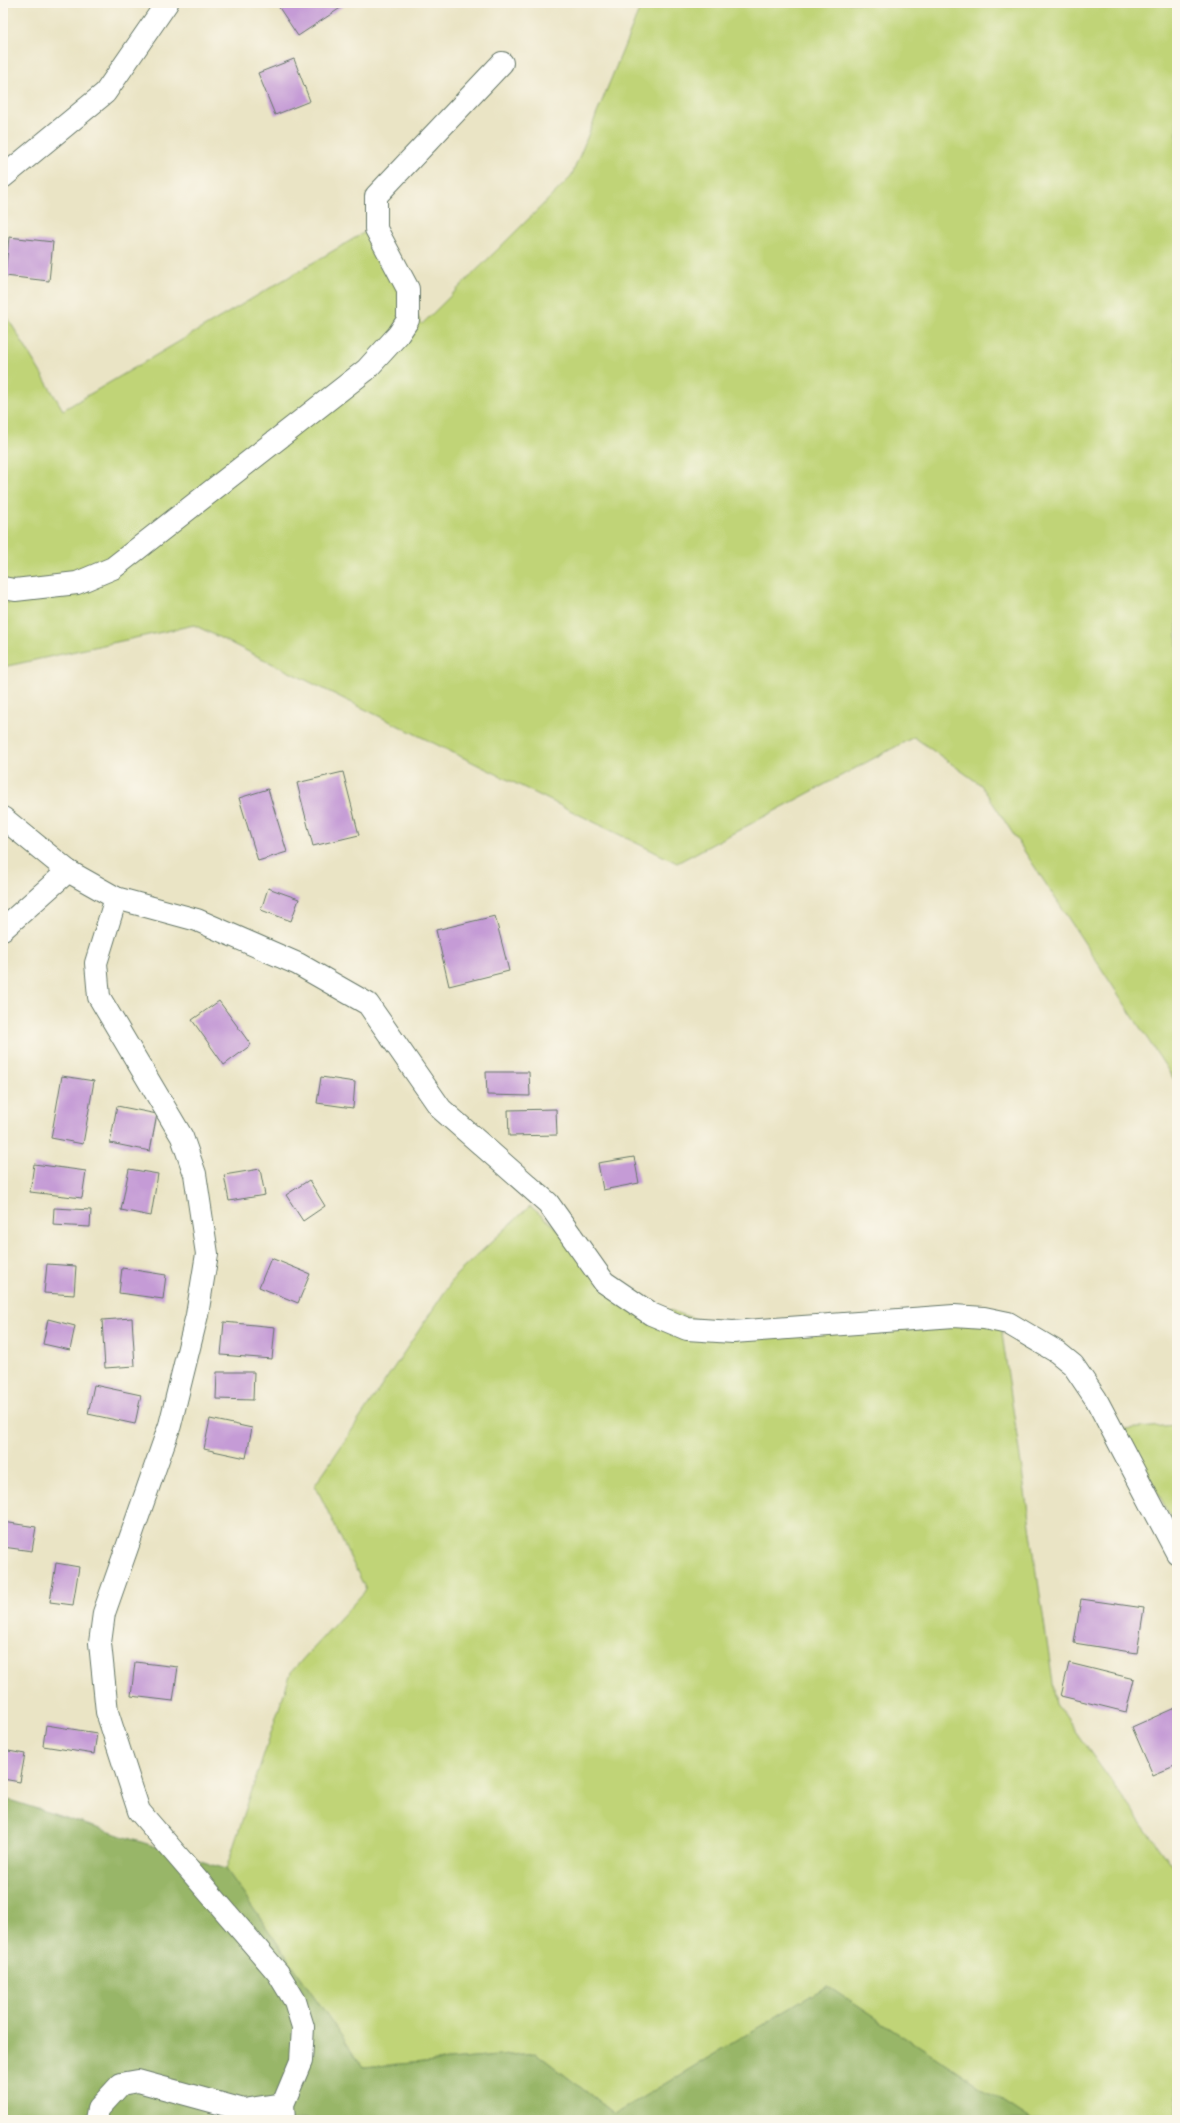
<svg xmlns="http://www.w3.org/2000/svg" width="1180" height="2123" font-family="'Sorts Mill Goudy',serif">
  <style>
    .green { fill: #c0d477; stroke: #708856 }
    .forest { fill: #98b668; stroke: #5c7a4e }
    .building { fill: #c59bd6 }
    .lines { fill: none; stroke-linecap: round; stroke-linejoin: round }
    .minor-casing { stroke: #667767; stroke-width: 24 }
    .minor { stroke: #fff; stroke-width: 22 }
  </style>
  <rect width="100%" height="100%" fill="#fbf7ec"/>
  <filter id="ink" filterUnits="userSpaceOnUse"><feTurbulence type="fractalNoise" baseFrequency=".025" numOctaves="2"/><feDisplacementMap in="SourceGraphic" scale="8" xChannelSelector="R" yChannelSelector="G"/><feConvolveMatrix kernelMatrix="1 2 1 2 8 2 1 2 1" color-interpolation-filters="sRGB"/></filter>
  <filter id="wash" filterUnits="userSpaceOnUse"><feTurbulence type="fractalNoise" baseFrequency=".012" numOctaves="4" result="noise"/><feDisplacementMap in="SourceGraphic" scale="16" xChannelSelector="R" yChannelSelector="G"/><feGaussianBlur stdDeviation="0.9" result="paint"/><feColorMatrix in="noise" values="0 0 0 0 0 0 0 0 0 0 0 0 0 0 0 0 0 1.4 0 .05"/><feComposite in="paint" operator="in"/></filter>
  <g filter="url(#wash)">
    <rect width="100%" height="100%" fill="#eae4c5"/>
    <g class="green">
      <path d="M642 3H1177V1084L981 785 914 737 677 863 194 625 3 667V310L63 410 365 232 422 324 571 177Z"/>
      <path d="M530 1206 646 1302 745 1336 1000 1320 1056 1704 1177 1874V2120H1031L827 1986 615 2114 536 2053 363 2067 226 1869 291 1672 366 1590 315 1485 456 1275Z"/>
      <path d="M1177 1425V1529L1124 1429Z"/>
    </g>
    <path class="forest" d="M3 1798 226 1869 363 2067 536 2053 615 2114 827 1986 1031 2120H3Z"/>
    <g id="blocks">
      <g class="building">
        <path d="M276 3H348L298 36Z"/>
        <path d="M294 59 310 101 275 115 258 73Z"/>
        <path d="M9 237 53 242 49 281 5 276Z"/>
        <path d="M343 772 359 835 313 846 297 783Z"/>
        <path d="M268 789 287 852 258 861 239 798Z"/>
        <path d="M268 888 299 899 291 921 261 910Z"/>
        <path d="M495 916 509 971 449 986 436 930Z"/>
        <path d="M219 1001 251 1045 224 1065 192 1020Z"/>
        <path d="M486 1072H529L530 1096 487 1095Z"/>
        <path d="M62 1076 94 1081 83 1144 51 1138Z"/>
        <path d="M321 1077 355 1082 353 1108 317 1103Z"/>
        <path d="M117 1106 157 1114 150 1151 110 1143Z"/>
        <path d="M556 1109 557 1135 509 1136 508 1110Z"/>
        <path d="M634 1157 639 1183 603 1190 598 1163Z"/>
        <path d="M34 1164 86 1171 82 1198 30 1192Z"/>
        <path d="M129 1169 158 1174 151 1216 121 1210Z"/>
        <path d="M260 1169 265 1195 229 1201 224 1175Z"/>
        <path d="M309 1180 325 1206 303 1221 286 1195Z"/>
        <path d="M54 1208 91 1210 90 1227 53 1225Z"/>
        <path d="M271 1258 310 1274 298 1303 259 1287Z"/>
        <path d="M47 1264 76 1266 74 1295 44 1293Z"/>
        <path d="M122 1268 166 1275 163 1299 119 1293Z"/>
        <path d="M132 1318 135 1366 105 1368 102 1320Z"/>
        <path d="M48 1319 75 1326 70 1350 43 1344Z"/>
        <path d="M224 1322 275 1327 272 1359 221 1355Z"/>
        <path d="M217 1372H254L253 1400 216 1399Z"/>
        <path d="M94 1385 141 1395 135 1424 88 1414Z"/>
        <path d="M210 1419 252 1428 246 1458 204 1449Z"/>
        <path d="M3 1522 36 1527 32 1551 3 1547Z"/>
        <path d="M56 1563 79 1567 73 1605 50 1602Z"/>
        <path d="M1081 1599 1144 1608 1137 1653 1074 1643Z"/>
        <path d="M135 1662 178 1667 173 1701 131 1696Z"/>
        <path d="M1069 1663 1134 1679 1126 1712 1061 1696Z"/>
        <path d="M1177 1707V1765L1153 1775 1132 1727Z"/>
        <path d="M46 1725 97 1733 94 1754 43 1746Z"/>
        <path d="M3 1750 25 1754 20 1782 3 1779Z"/>
      </g>
    </g>
  </g>
  <g filter="url(#ink)">
    <use href="#blocks" fill-opacity="0" stroke="#667767" stroke-width="1"/>
    <g class="lines">
      <defs>
        <g id="minor">
          <path d="M3 177 105 93 167 3"/>
          <path d="M3 588 15 590 77 583 113 568 366 370 398 335 408 320V289L376 229V196L502 63"/>
          <path d="M3 818 68 871 116 898 197 920 298 964 368 1004 441 1109 548 1203 604 1282 651 1314 687 1329 733 1332 954 1316 984 1318 1008 1323 1057 1352 1073 1365 1096 1399 1177 1553"/>
          <path d="M116 898 96 963 99 997 182 1137 195 1174 207 1254 197 1315 170 1425 104 1613 100 1643 107 1712 139 1811 278 1973 295 2001 303 2027 301 2061 283 2104 284 2120"/>
          <path d="M3 929 68 871"/>
          <path d="M96 2120 98 2109 121 2084 138 2081 244 2110 283 2104"/>
        </g>
      </defs>
      <use href="#minor" class="minor-casing"/>
      <use href="#minor" class="minor"/>
    </g>
  </g>
  <rect width="1180" height="2123" fill="none" stroke="#fbf7ec" stroke-width="16"/>
</svg>
